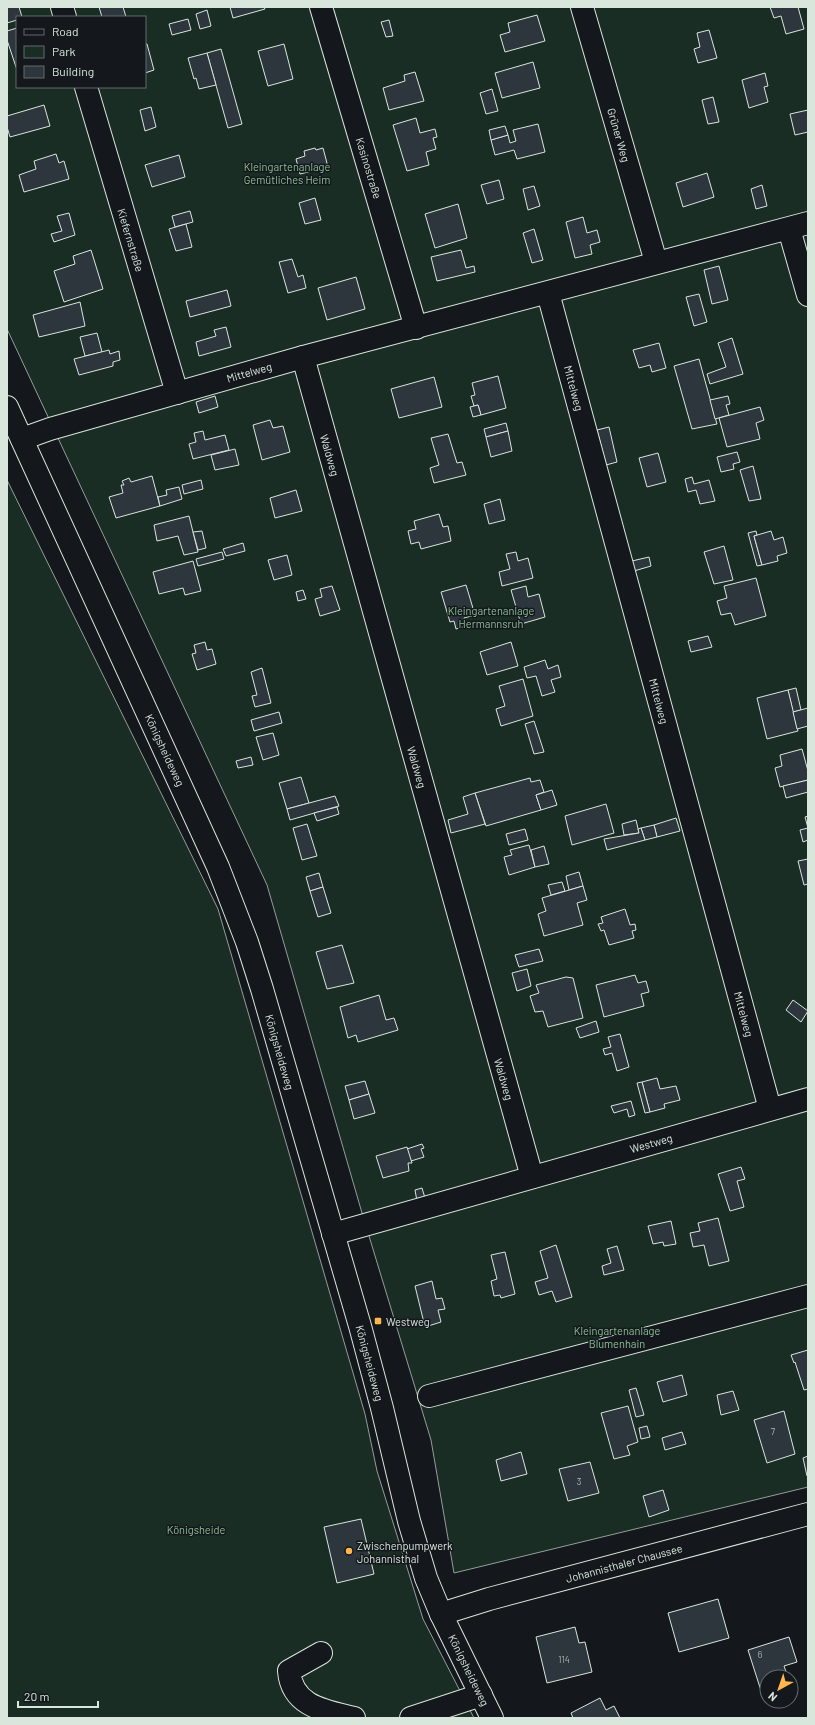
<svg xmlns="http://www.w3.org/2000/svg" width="815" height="1725" font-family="Barlow,sans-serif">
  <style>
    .green { fill: #1a2d24; stroke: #939e99; fill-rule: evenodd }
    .building { fill: #2c363c; stroke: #d8e6dc }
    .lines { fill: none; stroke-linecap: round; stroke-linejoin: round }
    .minor-casing { stroke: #d8e6dc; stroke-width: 24 }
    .minor { stroke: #14181c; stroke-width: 22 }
    .poi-dot { fill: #ffb74d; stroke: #14181c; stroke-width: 1.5 }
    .labels { text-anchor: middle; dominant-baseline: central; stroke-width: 3; stroke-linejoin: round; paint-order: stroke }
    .number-label { font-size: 9px; fill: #adbab4 }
    .street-label { font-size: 11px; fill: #d8e6dc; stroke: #14181c }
    .park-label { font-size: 11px; fill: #8ac095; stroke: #14181c }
    .poi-label { font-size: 11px; fill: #d8e6dc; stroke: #14181c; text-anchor: start }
  </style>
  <rect width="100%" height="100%" fill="#14181c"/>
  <g class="green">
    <path d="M7 7H808V1487L454 1573 431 1440 362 1213 267 885 7 329ZM17 17H145V87H17Z"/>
    <path d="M7 480 218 909 365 1414 377 1471 423 1619 474 1718H7Z"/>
  </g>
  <g class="building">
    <path d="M7 7H19L22 17H17V20L7 23Z"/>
    <path d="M99 7H123L126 17H102Z"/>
    <path d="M230 7H264L265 9 233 18Z"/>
    <path d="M770 7H798L804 29 786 34 781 16 774 18Z"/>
    <path d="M207 10 211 26 200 29 196 14Z"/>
    <path d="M537 15 545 41 505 52 500 35 510 32 508 23Z"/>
    <path d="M188 19 191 30 172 35 169 24Z"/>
    <path d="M389 20 393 36 386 37 381 22Z"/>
    <path d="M17 28V70L7 40V31Z"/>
    <path d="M709 30 717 58 698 63 694 49 700 47 697 33Z"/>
    <path d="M145 44H147L154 70 145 73Z"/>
    <path d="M284 44 293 79 268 86 258 51Z"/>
    <path d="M221 49 242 124 228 128 207 53Z"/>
    <path d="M207 53 216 85 199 89 196 78 194 79 188 58Z"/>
    <path d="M533 62 540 88 502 98 495 73Z"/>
    <path d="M415 72 424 101 389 110 383 88 405 81 404 75Z"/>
    <path d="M765 73 768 86 764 87 768 102 749 108 742 80Z"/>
    <path d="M492 89 498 111 486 114 480 93Z"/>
    <path d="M713 97 719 122 708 124 702 100Z"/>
    <path d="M44 105 50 126 10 137 7 127V116Z"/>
    <path d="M151 107 156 127 145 131 140 110Z"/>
    <path d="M808 110V132L795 135 790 114Z"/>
    <path d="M416 118 420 133 435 129 437 137 433 138 436 149 426 152 429 165 407 171 393 125Z"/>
    <path d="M538 124 545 152 517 159 514 150 495 155 491 140 508 135 510 143 516 141 513 130Z"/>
    <path d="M505 126 508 135 491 140 489 130Z"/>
    <path d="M315 148 316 150 323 148 328 167 300 174 296 159 305 156 304 151Z"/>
    <path d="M56 154 59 163 64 161 69 179 24 192 19 175 36 169 34 161Z"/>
    <path d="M179 155 185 177 152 187 145 165Z"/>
    <path d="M707 173 714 197 683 207 676 183Z"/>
    <path d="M499 180 504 199 487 204 481 185Z"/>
    <path d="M762 185 767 206 756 209 751 189Z"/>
    <path d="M534 186 540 206 528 210 523 189Z"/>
    <path d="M315 198 321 220 305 224 299 203Z"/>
    <path d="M458 204 467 238 435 248 425 214Z"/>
    <path d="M190 211 193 222 175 227 172 216Z"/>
    <path d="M69 213 75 235 54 242 51 234 62 231 57 216Z"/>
    <path d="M583 217 587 233 597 230 600 242 590 245 592 254 575 258 566 222Z"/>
    <path d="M186 224 192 247 176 251 169 229Z"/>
    <path d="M534 229 543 260 532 263 523 233Z"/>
    <path d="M91 250 103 289 64 302 54 271 75 264 73 256Z"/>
    <path d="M461 250 466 268 474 266 475 272 437 281 431 257Z"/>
    <path d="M292 259 298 277 303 275 306 288 288 293 279 262Z"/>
    <path d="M719 266 728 300 712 304 704 270Z"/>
    <path d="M356 277 365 309 327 320 318 288Z"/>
    <path d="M227 290 231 306 190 317 186 301Z"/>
    <path d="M699 294 707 322 694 326 686 297Z"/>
    <path d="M80 302 85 326 39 337 33 315Z"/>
    <path d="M226 327 231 347 199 356 196 342 216 336 214 330Z"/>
    <path d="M97 333 102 352 85 356 80 337Z"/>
    <path d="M732 338 743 374 710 384 707 374 726 367 718 343Z"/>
    <path d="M659 343 666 368 652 372 650 365 639 368 633 350Z"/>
    <path d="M109 350 110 354 119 351 120 360 113 362V366L79 375 74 359Z"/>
    <path d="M699 359 717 424 692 429 674 366Z"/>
    <path d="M498 376 506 408 481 415 478 405 474 406 471 396 475 395 472 383Z"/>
    <path d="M434 377 442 407 399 418 391 389Z"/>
    <path d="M215 396 218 407 199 413 196 402Z"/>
    <path d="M728 396 730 404 726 405 729 415 715 419 710 400Z"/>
    <path d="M478 405 481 415 473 417 470 407Z"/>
    <path d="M760 407 764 420 756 423 760 439 727 447 719 418Z"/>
    <path d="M270 420 273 428 283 426 290 452 262 460 253 425Z"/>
    <path d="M506 423 508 431 486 437 484 429Z"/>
    <path d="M609 427 617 462 606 465 597 430Z"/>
    <path d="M203 431 205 440 225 435 229 450 193 459 189 444 196 442 194 433Z"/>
    <path d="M508 431 512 451 491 457 486 437Z"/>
    <path d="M448 434 457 463 462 462 466 475 434 483 430 468 439 465 431 438Z"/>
    <path d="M235 449 239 465 215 470 211 455Z"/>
    <path d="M737 452 740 462 733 464 734 469 721 472 717 457Z"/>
    <path d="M658 453 666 482 647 487 639 458Z"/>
    <path d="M753 466 761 499 749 501 740 470Z"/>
    <path d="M152 476 160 506 116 518 109 497 123 493 121 485H124L122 481 129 478 131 482Z"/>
    <path d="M692 477 694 484 709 480 715 501 700 504 696 490 688 492 685 479Z"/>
    <path d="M201 480 203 489 184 494 182 485Z"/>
    <path d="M179 487 182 499 160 506 158 497 167 495 166 490Z"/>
    <path d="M296 490 302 511 275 518 270 498Z"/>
    <path d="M500 499 505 520 489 524 484 504Z"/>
    <path d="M439 514 443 527 448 526 451 541 421 549 419 542 411 544 408 531 416 529 414 521Z"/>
    <path d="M189 516 198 552 184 555 178 536 157 541 154 525Z"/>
    <path d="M202 531 206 548 198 550 193 532Z"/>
    <path d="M756 531 757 535 754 536 762 565 757 566 748 533Z"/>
    <path d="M771 531 774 540 783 537 787 553 777 556 778 561 762 565 754 536Z"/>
    <path d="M243 543 245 551 226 556 223 549Z"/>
    <path d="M724 546 733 580 714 584 704 552Z"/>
    <path d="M222 552 224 559 198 566 196 559Z"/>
    <path d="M516 552 518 561 528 558 533 578 502 586 499 572 510 569 506 554Z"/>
    <path d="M287 555 292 575 274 580 268 560Z"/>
    <path d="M649 557 651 566 634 571 632 561Z"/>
    <path d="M193 561 201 591 185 595 183 588 159 594 153 572Z"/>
    <path d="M756 578 766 616 735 625 731 613 721 615 717 601 727 598 724 586Z"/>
    <path d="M466 585 475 615 464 618 466 626 456 629 454 621 450 622 441 592Z"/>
    <path d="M332 586 340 610 320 616 315 599 322 597 320 589Z"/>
    <path d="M526 586 528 597 539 594 545 617 521 624 511 590Z"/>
    <path d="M303 590 306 599 298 601 296 592Z"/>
    <path d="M708 636 712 647 691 652 688 641Z"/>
    <path d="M205 642 207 650 212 649 216 664 197 670 192 654 196 653 194 645Z"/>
    <path d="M511 642 518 666 487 675 480 652Z"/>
    <path d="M545 660 548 669 558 665 561 677 551 680 555 692 542 696 536 676 527 678 524 667Z"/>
    <path d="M262 668 271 703 255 707 252 696 257 695 251 672Z"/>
    <path d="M523 679 533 716 501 726 496 709 505 706 499 686Z"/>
    <path d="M796 688 801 710 793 712 788 690Z"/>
    <path d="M788 690 798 731 767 739 757 698Z"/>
    <path d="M808 708V726L797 729 793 712Z"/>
    <path d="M279 712 282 723 254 731 251 720Z"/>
    <path d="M534 721 544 752 534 754 525 724Z"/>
    <path d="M273 733 279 755 263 760 256 737Z"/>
    <path d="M802 749 808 771V780L780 787 775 768 782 766 780 755Z"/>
    <path d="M251 757 253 765 238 768 236 761Z"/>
    <path d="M301 777 309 803 287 809 279 783Z"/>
    <path d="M530 778 531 782 540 780 544 792 536 795 541 810 486 826 475 793Z"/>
    <path d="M808 780V792L786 798 783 786Z"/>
    <path d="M552 790 557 805 541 810 536 795Z"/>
    <path d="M475 793 485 824 451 833 448 820 468 814 463 797Z"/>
    <path d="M335 796 339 806 290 820 287 809Z"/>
    <path d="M606 804 614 833 572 845 565 816Z"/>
    <path d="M337 807 339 814 317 821 314 813Z"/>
    <path d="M808 816V840L803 842 800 830 808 828 805 817Z"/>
    <path d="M676 818 680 831 657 837 654 825Z"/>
    <path d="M636 820 639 833 624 835 622 824Z"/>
    <path d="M307 824 317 856 302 860 293 828Z"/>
    <path d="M654 825 657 837 645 840 641 828Z"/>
    <path d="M641 828 645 840 607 850 604 839 639 833 638 829Z"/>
    <path d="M525 829 528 840 509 845 506 834Z"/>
    <path d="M529 845 535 867 509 875 504 857 512 855 510 850Z"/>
    <path d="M544 846 549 864 535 867 531 850Z"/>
    <path d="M808 859V884L804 885 798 861Z"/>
    <path d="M579 872 583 886 569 890 566 876Z"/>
    <path d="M319 873 323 887 310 891 306 877Z"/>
    <path d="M562 882 565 891 551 895 548 885Z"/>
    <path d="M583 886 587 900 577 903 583 925 544 936 538 914 546 911 542 898Z"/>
    <path d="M323 887 331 913 318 917 310 891Z"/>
    <path d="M625 909 630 925 635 924 636 930 632 931 634 938 609 945 604 930 601 931 598 924 603 923 601 917Z"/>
    <path d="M342 945 354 983 327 989 316 952Z"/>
    <path d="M539 949 543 961 519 967 515 955Z"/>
    <path d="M527 969 531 986 517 991 512 973Z"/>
    <path d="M635 975 638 983 646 981 649 992 641 994 644 1006 604 1017 596 985Z"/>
    <path d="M566 977 573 978 583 1018 548 1027 543 1011 535 1012 530 996 539 993 536 985Z"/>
    <path d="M379 995 386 1020 394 1018 398 1030 358 1042 356 1035 348 1038 340 1007Z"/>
    <path d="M793 1000 808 1011 801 1022 786 1010Z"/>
    <path d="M596 1021 599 1032 580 1038 576 1028Z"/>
    <path d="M620 1034 629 1067 617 1071 612 1053 605 1055 603 1049 611 1047 608 1037Z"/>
    <path d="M657 1078 660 1089 676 1086 680 1100 664 1104 665 1108 650 1112 642 1082Z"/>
    <path d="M365 1081 369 1094 349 1100 345 1086Z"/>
    <path d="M642 1082 650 1112 645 1113 637 1083Z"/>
    <path d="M369 1094 375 1113 354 1119 349 1100Z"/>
    <path d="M631 1101 635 1115 629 1117 627 1109 614 1113 611 1106Z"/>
    <path d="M422 1144 424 1148 421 1149 424 1157 411 1161 407 1149Z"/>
    <path d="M407 1147 412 1163H408L409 1171 383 1178 376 1156Z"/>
    <path d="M741 1167 745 1179 737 1181 744 1207 730 1211 718 1174Z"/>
    <path d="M422 1188 425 1198 417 1201 415 1190Z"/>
    <path d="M718 1218 729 1261 709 1266 704 1245 693 1247 690 1233 700 1231 698 1223Z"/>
    <path d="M671 1221 676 1244 664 1246 663 1242 653 1244 648 1226Z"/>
    <path d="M556 1245 572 1297 556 1302 552 1291 539 1295 535 1282 548 1278 540 1251Z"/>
    <path d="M617 1246 624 1270 604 1275 602 1266 611 1263 607 1249Z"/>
    <path d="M505 1252 515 1294 501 1298 500 1295 494 1296 491 1281 497 1279 491 1255Z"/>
    <path d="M432 1281 436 1299 442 1298 445 1309 438 1310 441 1322 425 1327 415 1286Z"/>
    <path d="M808 1350V1389L804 1390 795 1362 794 1363 791 1355Z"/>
    <path d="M682 1375 687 1395 663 1402 657 1382Z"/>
    <path d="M636 1388 644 1415 636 1417 629 1390Z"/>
    <path d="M733 1391 739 1410 721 1415 717 1395Z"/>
    <path d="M628 1406 638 1442 627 1446 630 1455 614 1459 601 1413Z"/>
    <path d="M784 1411 795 1454 767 1463 754 1420Z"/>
    <path d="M647 1426 650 1437 641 1439 639 1428Z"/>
    <path d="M682 1432 686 1444 665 1450 662 1438Z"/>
    <path d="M521 1452 527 1474 501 1481 496 1460Z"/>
    <path d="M808 1456V1476H807L803 1458Z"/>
    <path d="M590 1462 599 1493 568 1501 559 1469Z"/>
    <path d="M663 1490 669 1510 649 1517 643 1496Z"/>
    <path d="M361 1519 374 1574 337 1583 324 1527Z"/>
    <path d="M718 1599 729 1638 679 1652 668 1613Z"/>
    <path d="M575 1627 579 1643 585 1642 592 1672 547 1683 536 1637Z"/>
    <path d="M789 1637 797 1662 784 1666 788 1677H767V1696L763 1697 748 1650Z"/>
    <path d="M600 1698 606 1710 614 1706 620 1718H573L571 1713Z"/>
  </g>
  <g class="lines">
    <defs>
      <g id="minor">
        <path d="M62 7 65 17"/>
        <path d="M321 7 416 328"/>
        <path d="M582 7 656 262"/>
        <path d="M86 87 177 393"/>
        <path d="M789 229 808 295"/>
        <path d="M548 293 770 1109"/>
        <path d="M303 357 532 1177"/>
        <path d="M7 407 218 867 247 942 262 989 360 1326 382 1408 409 1521 426 1578 441 1614 492 1718"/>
        <path d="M22 439 50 429 303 357 808 223"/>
        <path d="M333 1234 808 1099"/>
        <path d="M429 1396 808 1296"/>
        <path d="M441 1614 489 1599 808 1514"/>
        <path d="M321 1653 289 1671C292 1707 326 1711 354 1718"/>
        <path d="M411 1718 481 1695"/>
      </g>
    </defs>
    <use href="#minor" class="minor-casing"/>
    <use href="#minor" class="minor"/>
  </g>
  <g class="poi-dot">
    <rect x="374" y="1317" width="8" height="8" rx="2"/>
    <circle cx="349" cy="1551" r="4"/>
  </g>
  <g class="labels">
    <g class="number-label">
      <text x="773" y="1431">7</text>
      <text x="579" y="1481">3</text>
      <text x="760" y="1654">6</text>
      <text x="564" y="1659">114</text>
    </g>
    <g class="street-label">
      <text transform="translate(619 135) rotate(74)">Grüner Weg</text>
      <text transform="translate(369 168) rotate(73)">Kasinostraße</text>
      <text transform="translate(131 240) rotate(73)">Kiefernstraße</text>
      <text transform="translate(249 372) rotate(-16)">Mittelweg</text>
      <text transform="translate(574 388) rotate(75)">Mittelweg</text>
      <text transform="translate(330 455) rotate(74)">Waldweg</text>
      <text transform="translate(659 701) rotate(75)">Mittelweg</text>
      <text transform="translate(165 750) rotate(65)">Königsheideweg</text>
      <text transform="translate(417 767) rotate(74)">Waldweg</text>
      <text transform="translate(744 1014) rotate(75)">Mittelweg</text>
      <text transform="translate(280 1052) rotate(74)">Königsheideweg</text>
      <text transform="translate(504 1079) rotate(74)">Waldweg</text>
      <text transform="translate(651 1143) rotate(-16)">Westweg</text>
      <text transform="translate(370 1363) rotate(75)">Königsheideweg</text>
      <text transform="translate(624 1563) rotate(-15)">Johannisthaler Chaussee</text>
      <text transform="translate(469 1670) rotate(64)">Königsheideweg</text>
    </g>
    <g class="park-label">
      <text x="287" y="166">Kleingartenanlage<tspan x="287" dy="13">Gemütliches Heim</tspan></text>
      <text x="491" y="610">Kleingartenanlage<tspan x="491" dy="13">Hermannsruh</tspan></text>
      <text x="617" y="1330">Kleingartenanlage<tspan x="617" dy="13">Blumenhain</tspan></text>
      <text x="196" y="1529">Königsheide</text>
    </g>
    <g class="poi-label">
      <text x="386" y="1321">Westweg</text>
      <text x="357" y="1545">Zwischenpumpwerk<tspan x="357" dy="13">Johannisthal</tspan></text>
    </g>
  </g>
  <rect width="815" height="1725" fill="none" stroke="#d8e6dc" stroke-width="16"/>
  <rect x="16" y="16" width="130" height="72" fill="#14181c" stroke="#626a69"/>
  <rect x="24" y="29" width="20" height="6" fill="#14181c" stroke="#626a69"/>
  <text x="52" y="36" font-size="12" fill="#d8e6dc">Road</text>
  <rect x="24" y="46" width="20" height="12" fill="#1a2d24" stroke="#626a69"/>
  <text x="52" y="56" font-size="12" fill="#d8e6dc">Park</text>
  <rect x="24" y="66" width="20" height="12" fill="#2c363c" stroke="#626a69"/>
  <text x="52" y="76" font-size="12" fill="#d8e6dc">Building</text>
  <g transform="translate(779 1689) rotate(220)"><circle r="19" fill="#14181c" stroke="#626a69"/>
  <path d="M0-3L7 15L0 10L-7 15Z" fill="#ffb74d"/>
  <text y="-6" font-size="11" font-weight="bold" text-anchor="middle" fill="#d8e6dc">N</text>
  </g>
  <path d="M18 1701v6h80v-6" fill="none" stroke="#d8e6dc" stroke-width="2"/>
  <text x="24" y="1701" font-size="12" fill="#d8e6dc" stroke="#14181c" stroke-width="3" paint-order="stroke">20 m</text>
</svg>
